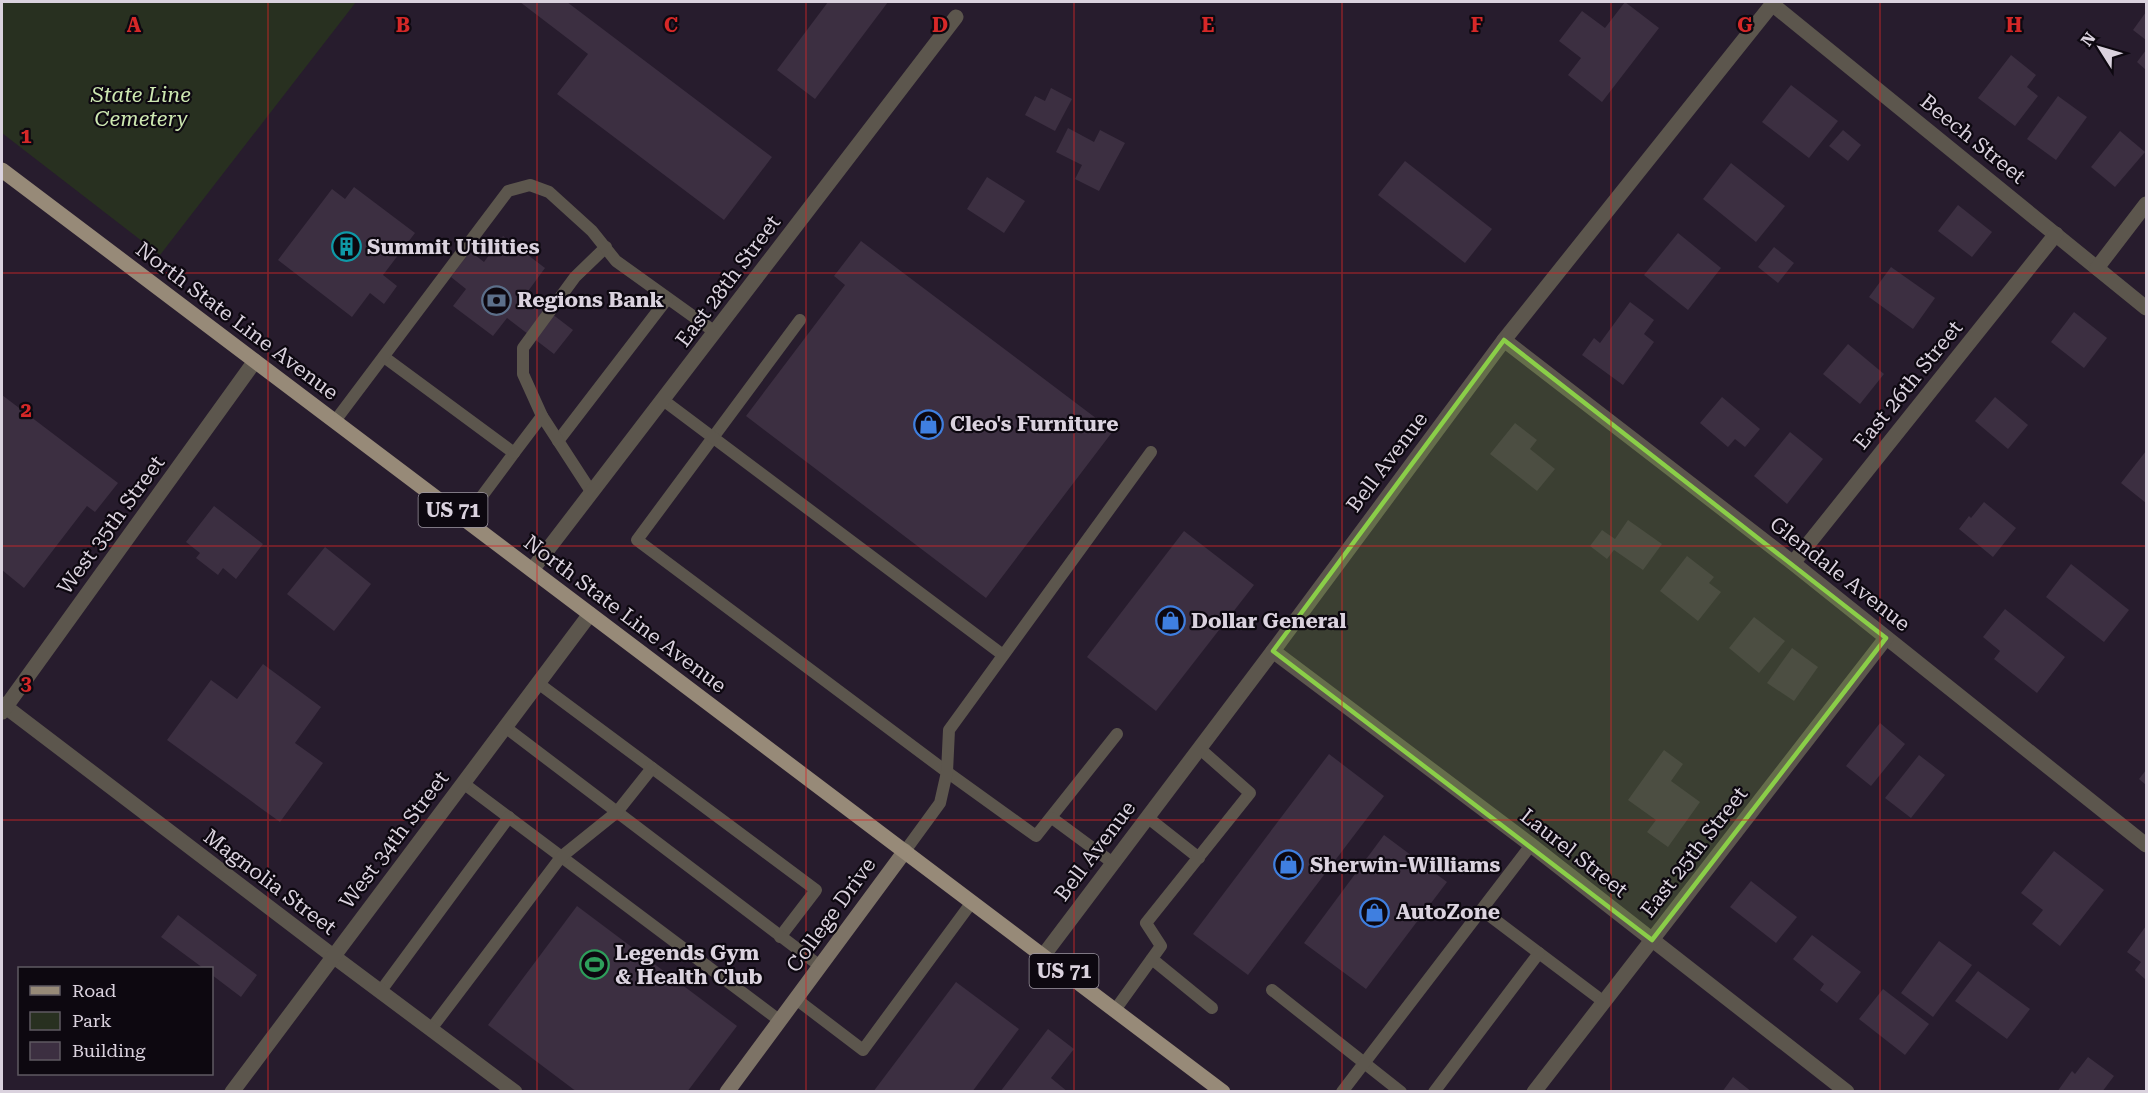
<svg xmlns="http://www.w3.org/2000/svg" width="2148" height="1093" font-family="'Roboto Serif',serif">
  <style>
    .green { fill: #283020 }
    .building { fill: #3c2f41 }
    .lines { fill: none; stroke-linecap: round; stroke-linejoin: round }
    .lane { stroke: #5c564d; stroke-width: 12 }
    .street { stroke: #5c564d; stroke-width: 15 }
    .secondary { stroke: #7d7366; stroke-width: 15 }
    .primary { stroke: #978a78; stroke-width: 15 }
    .marked { fill: #8ace48; fill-opacity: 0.2; stroke: #8ace48; stroke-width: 4.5; stroke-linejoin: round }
    .grid { fill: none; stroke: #d62828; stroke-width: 1.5; stroke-opacity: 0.55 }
    .labels { text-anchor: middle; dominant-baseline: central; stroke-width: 4.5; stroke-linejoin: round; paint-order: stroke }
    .shield { fill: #0d0810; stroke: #9c95a0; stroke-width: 1.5 }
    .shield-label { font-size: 20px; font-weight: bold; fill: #dad2de }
    .park-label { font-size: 21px; font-style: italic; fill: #cde8b1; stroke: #0d0810 }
    .street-label { font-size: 21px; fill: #dad2de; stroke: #0d0810 }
    .poi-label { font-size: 21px; font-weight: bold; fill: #dad2de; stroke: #0d0810; text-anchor: start }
    .grid-label { font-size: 20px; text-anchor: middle; font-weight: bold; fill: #d62828; stroke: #0d0810; stroke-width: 4.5; stroke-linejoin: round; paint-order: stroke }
  </style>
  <rect width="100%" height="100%" fill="#271c2d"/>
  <path class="green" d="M2 2H356L160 255 2 133Z"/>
  <g class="building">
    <path d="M520 2H567L772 157 724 220 557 94 588 54Z"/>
    <path d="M828 2H888L815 99 777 70Z"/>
    <path d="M1625 2 1659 28 1602 102 1568 75 1581 58 1559 41 1582 11 1605 28Z"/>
    <path d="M2146 12V40L2133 30Z"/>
    <path d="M2146 50V70L2137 62Z"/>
    <path d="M2011 55 2036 75 2027 87 2038 96 2015 126 1978 98Z"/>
    <path d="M1791 85 1838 121 1809 158 1762 122Z"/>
    <path d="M1051 88 1072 99 1055 131 1025 115 1035 96 1045 101Z"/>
    <path d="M2058 96 2087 117 2056 160 2027 139Z"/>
    <path d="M1068 128 1094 142 1100 130 1125 143 1099 191 1075 179 1082 165 1056 152Z"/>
    <path d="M1843 130 1861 145 1848 161 1829 146Z"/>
    <path d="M2120 131 2145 152 2115 187 2091 167Z"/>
    <path d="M1405 161 1492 229 1465 263 1378 195Z"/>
    <path d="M1731 163 1785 206 1756 242 1703 199Z"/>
    <path d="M987 177 1025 201 1004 233 967 209Z"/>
    <path d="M354 187 415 233 383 275 397 286 384 304 370 293 352 317 278 260 332 189 345 199Z"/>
    <path d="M1958 205 1992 232 1972 257 1938 231Z"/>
    <path d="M1678 233 1721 268 1688 310 1644 275Z"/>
    <path d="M503 236 545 268 526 294 573 330 554 354 507 318 493 336 453 306 466 289 451 277 470 251 484 262Z"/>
    <path d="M861 241 1113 431 986 598 746 416 845 285 834 276Z"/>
    <path d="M1774 247 1794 263 1778 283 1758 267Z"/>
    <path d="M1891 267 1935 298 1913 329 1869 297Z"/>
    <path d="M1630 302 1654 320 1644 334 1654 342 1623 385 1582 355 1594 338 1600 343Z"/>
    <path d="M2074 312 2107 338 2084 368 2051 342Z"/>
    <path d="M1848 344 1884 374 1860 404 1823 374Z"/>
    <path d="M2 395 118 483 95 512 87 506 24 588 2 570Z"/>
    <path d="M1722 397 1760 429 1745 447 1735 439 1728 447 1700 423Z"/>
    <path d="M1995 397 2028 425 2008 449 1975 421Z"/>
    <path d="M1515 423 1537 440 1530 449 1555 469 1537 491 1490 454Z"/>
    <path d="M1790 432 1823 459 1787 504 1754 476Z"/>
    <path d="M2146 451V503L2121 483Z"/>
    <path d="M1984 502 2016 528 1993 557 1959 529 1969 516 1971 518Z"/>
    <path d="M214 506 263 544 236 579 223 568 218 575 196 558 200 553 186 542Z"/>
    <path d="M1628 520 1662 544 1643 570 1614 550 1607 559 1590 546 1602 530 1615 539Z"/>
    <path d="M1184 531 1254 585 1156 711 1087 657Z"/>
    <path d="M325 547 371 584 334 631 287 594Z"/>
    <path d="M1687 556 1714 577 1709 583 1721 592 1698 621 1660 591Z"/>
    <path d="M2071 564 2129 610 2104 642 2046 597Z"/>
    <path d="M2005 609 2065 657 2037 693 1994 659 2000 651 1983 637Z"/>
    <path d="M1754 617 1785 641 1759 673 1729 648Z"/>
    <path d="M1792 648 1818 667 1794 701 1767 683Z"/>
    <path d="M263 664 321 707 295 743 323 763 280 822 167 740 211 680 237 699Z"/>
    <path d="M1880 723 1905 744 1871 786 1846 766Z"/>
    <path d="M1664 750 1683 764 1671 781 1700 802 1668 847 1647 832 1656 820 1628 800Z"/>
    <path d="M1329 754 1384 796 1248 975 1193 934Z"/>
    <path d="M1919 755 1945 775 1911 818 1885 798Z"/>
    <path d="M2146 770V785L2139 779Z"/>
    <path d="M1384 835 1447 882 1366 989 1304 943Z"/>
    <path d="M2054 851 2104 890 2060 946 2032 924 2043 910 2021 893Z"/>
    <path d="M1751 881 1797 917 1776 943 1730 907Z"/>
    <path d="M577 906 737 1026 687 1092H577L488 1025Z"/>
    <path d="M178 915 257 975 241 997 212 975V968H203L161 937Z"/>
    <path d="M2146 926V980L2135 970 2141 962 2127 952Z"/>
    <path d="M1812 935 1861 972 1837 1003 1820 990 1824 984 1793 959Z"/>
    <path d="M1939 941 1972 965 1933 1017 1901 993Z"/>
    <path d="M1978 971 2030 1009 2007 1039 1955 1001Z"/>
    <path d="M956 982 1019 1029 972 1092H873Z"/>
    <path d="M1883 989 1929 1024 1905 1055 1859 1019Z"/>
    <path d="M1048 1029 1074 1049 1051 1078 1068 1092H1000Z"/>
    <path d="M2088 1057 2114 1076 2102 1092H2057L2072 1071 2075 1074Z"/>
    <path d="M1733 1077 1752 1092H1722Z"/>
  </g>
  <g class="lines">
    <g class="lane">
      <path d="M800 320 637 540 947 772 1036 836 1117 734"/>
      <path d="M384 357 514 453 465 519"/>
      <path d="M663 400 1003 655"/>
      <path d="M542 416 523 374V348L575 277 606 247"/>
      <path d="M335 421 508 191 530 185 549 192 592 231 616 261 715 332"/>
      <path d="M558 441 667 299"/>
      <path d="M514 453 542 416 592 493"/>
      <path d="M538 683 816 890 780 937"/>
      <path d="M505 727 820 966"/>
      <path d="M463 783 779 1020"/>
      <path d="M1147 817 1199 858"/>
      <path d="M1052 818 1113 863"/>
      <path d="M905 851 940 803 947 772 949 730 1151 452"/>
      <path d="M1482 910 1604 1002"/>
      <path d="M1152 959 1212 1008"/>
      <path d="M1272 990 1401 1092"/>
      <path d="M380 992 509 817"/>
      <path d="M796 999 863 1050 972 902"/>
      <path d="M1115 1010 1161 946 1146 923 1250 793 1199 748"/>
      <path d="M431 1029 561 857 617 812 652 768"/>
      <path d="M1342 1092 1531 845"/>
      <path d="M1434 1092 1539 953"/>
    </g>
    <g class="street">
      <path d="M1772 4 2146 308"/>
      <path d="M2097 268 2146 204"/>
      <path d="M1504 340 1793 563 2146 845"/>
      <path d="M1793 563 2056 234"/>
      <path d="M532 570 956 17"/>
      <path d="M1273 651 1531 845 1847 1092"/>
      <path d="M2 704 333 956 515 1092"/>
      <path d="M2 712 255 361"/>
      <path d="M1043 956 1273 651 1504 340 1774 2"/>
      <path d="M232 1092 590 614"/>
      <path d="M1534 1092 1886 638"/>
    </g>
    <path class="secondary" d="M727 1092 905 851"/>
    <path class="primary" d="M2 170 1223 1092"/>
  </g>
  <path class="marked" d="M1504 340 1886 638 1652 940 1273 651Z"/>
  <path class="grid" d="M268 2V1092M537 2V1092M806 2V1092M1074 2V1092M1342 2V1092M1611 2V1092M1880 2V1092M2 273H2146M2 546H2146M2 820H2146"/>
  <defs>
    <symbol id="building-ring" viewBox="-11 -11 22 22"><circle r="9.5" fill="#0d0810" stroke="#0f9aa8" stroke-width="1.5"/><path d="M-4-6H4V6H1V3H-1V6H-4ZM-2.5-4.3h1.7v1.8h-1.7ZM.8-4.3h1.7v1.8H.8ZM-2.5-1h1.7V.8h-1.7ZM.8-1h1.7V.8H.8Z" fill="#0f9aa8"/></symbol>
    <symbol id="bank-ring" viewBox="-11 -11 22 22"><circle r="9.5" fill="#0d0810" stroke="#5c6f8a" stroke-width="1.5"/><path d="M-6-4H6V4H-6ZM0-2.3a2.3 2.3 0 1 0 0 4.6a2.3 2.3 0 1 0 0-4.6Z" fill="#5c6f8a"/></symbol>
    <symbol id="shop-ring" viewBox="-11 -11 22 22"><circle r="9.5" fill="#0d0810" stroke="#3f7fe0" stroke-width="1.5"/><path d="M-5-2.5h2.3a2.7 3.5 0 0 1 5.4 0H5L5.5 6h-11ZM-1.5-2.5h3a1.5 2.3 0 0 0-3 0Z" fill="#3f7fe0"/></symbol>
    <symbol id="stadium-ring" viewBox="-11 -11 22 22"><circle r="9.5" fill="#0d0810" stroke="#2e9e5b" stroke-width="1.5"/><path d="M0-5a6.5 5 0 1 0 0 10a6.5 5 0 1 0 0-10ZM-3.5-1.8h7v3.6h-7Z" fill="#2e9e5b"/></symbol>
  </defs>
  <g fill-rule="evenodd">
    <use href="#building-ring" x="330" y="230" width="33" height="33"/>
    <use href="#bank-ring" x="480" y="284" width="33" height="33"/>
    <use href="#shop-ring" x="912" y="408" width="33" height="33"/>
    <use href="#shop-ring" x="1154" y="604" width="33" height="33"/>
    <use href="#shop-ring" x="1272" y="848" width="33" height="33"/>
    <use href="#shop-ring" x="1358" y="896" width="33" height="33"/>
    <use href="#stadium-ring" x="578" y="948" width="33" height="33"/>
  </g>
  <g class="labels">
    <g class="shield">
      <rect x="418.5" y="493" width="69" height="34" rx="4.5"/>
      <rect x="1029.5" y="954" width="69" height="34" rx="4.5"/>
    </g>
    <g class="shield-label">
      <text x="453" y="510">US 71</text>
      <text x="1064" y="971">US 71</text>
    </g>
    <g class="park-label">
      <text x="141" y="95">State Line<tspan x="141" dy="24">Cemetery</tspan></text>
    </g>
    <g class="street-label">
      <text transform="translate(1973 139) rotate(39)">Beech Street</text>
      <text transform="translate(728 281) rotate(-53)">East 28th Street</text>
      <text transform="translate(237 321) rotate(37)">North State Line Avenue</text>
      <text transform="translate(1908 385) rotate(-51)">East 26th Street</text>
      <text transform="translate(1387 462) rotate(-53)">Bell Avenue</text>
      <text transform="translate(111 525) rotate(-54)">West 35th Street</text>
      <text transform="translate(1840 574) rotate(38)">Glendale Avenue</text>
      <text transform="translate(625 614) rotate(37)">North State Line Avenue</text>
      <text transform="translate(394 840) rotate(-53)">West 34th Street</text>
      <text transform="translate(1095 851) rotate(-53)">Bell Avenue</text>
      <text transform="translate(1694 852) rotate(-52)">East 25th Street</text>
      <text transform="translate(1574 853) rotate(38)">Laurel Street</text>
      <text transform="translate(270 882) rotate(37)">Magnolia Street</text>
      <text transform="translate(831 915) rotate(-54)">College Drive</text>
    </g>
    <g class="poi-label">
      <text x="367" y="247">Summit Utilities</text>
      <text x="517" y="300">Regions Bank</text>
      <text x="950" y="424">Cleo's Furniture</text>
      <text x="1191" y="621">Dollar General</text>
      <text x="1310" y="865">Sherwin-Williams</text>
      <text x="1396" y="912">AutoZone</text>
      <text x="615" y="953">Legends Gym<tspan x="615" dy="24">&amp; Health Club</tspan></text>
    </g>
  </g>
  <g class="grid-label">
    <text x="134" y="32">A</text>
    <text x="403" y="32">B</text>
    <text x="671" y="32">C</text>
    <text x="940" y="32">D</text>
    <text x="1208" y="32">E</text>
    <text x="1477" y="32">F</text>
    <text x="1745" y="32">G</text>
    <text x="2014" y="32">H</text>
    <text x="26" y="143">1</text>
    <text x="26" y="417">2</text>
    <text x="26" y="690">3</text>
  </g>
  <rect width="2148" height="1093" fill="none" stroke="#dad2de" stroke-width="6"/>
  <rect x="18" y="967" width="195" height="108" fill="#0d0810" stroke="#5f5962" stroke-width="1.5"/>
  <rect x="30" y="986" width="30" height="9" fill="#978a78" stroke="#5f5962" stroke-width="1.5"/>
  <text x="72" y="997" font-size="18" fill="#dad2de">Road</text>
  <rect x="30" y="1012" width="30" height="18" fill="#283020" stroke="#5f5962" stroke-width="1.5"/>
  <text x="72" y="1027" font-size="18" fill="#dad2de">Park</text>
  <rect x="30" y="1042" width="30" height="18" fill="#3c2f41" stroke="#5f5962" stroke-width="1.5"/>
  <text x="72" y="1057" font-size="18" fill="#dad2de">Building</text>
  <g transform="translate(2100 48) rotate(307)" stroke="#0d0810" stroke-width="4.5" paint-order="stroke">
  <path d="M0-4.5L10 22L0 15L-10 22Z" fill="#dad2de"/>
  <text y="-9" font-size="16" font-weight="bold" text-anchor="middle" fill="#dad2de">N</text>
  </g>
</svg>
